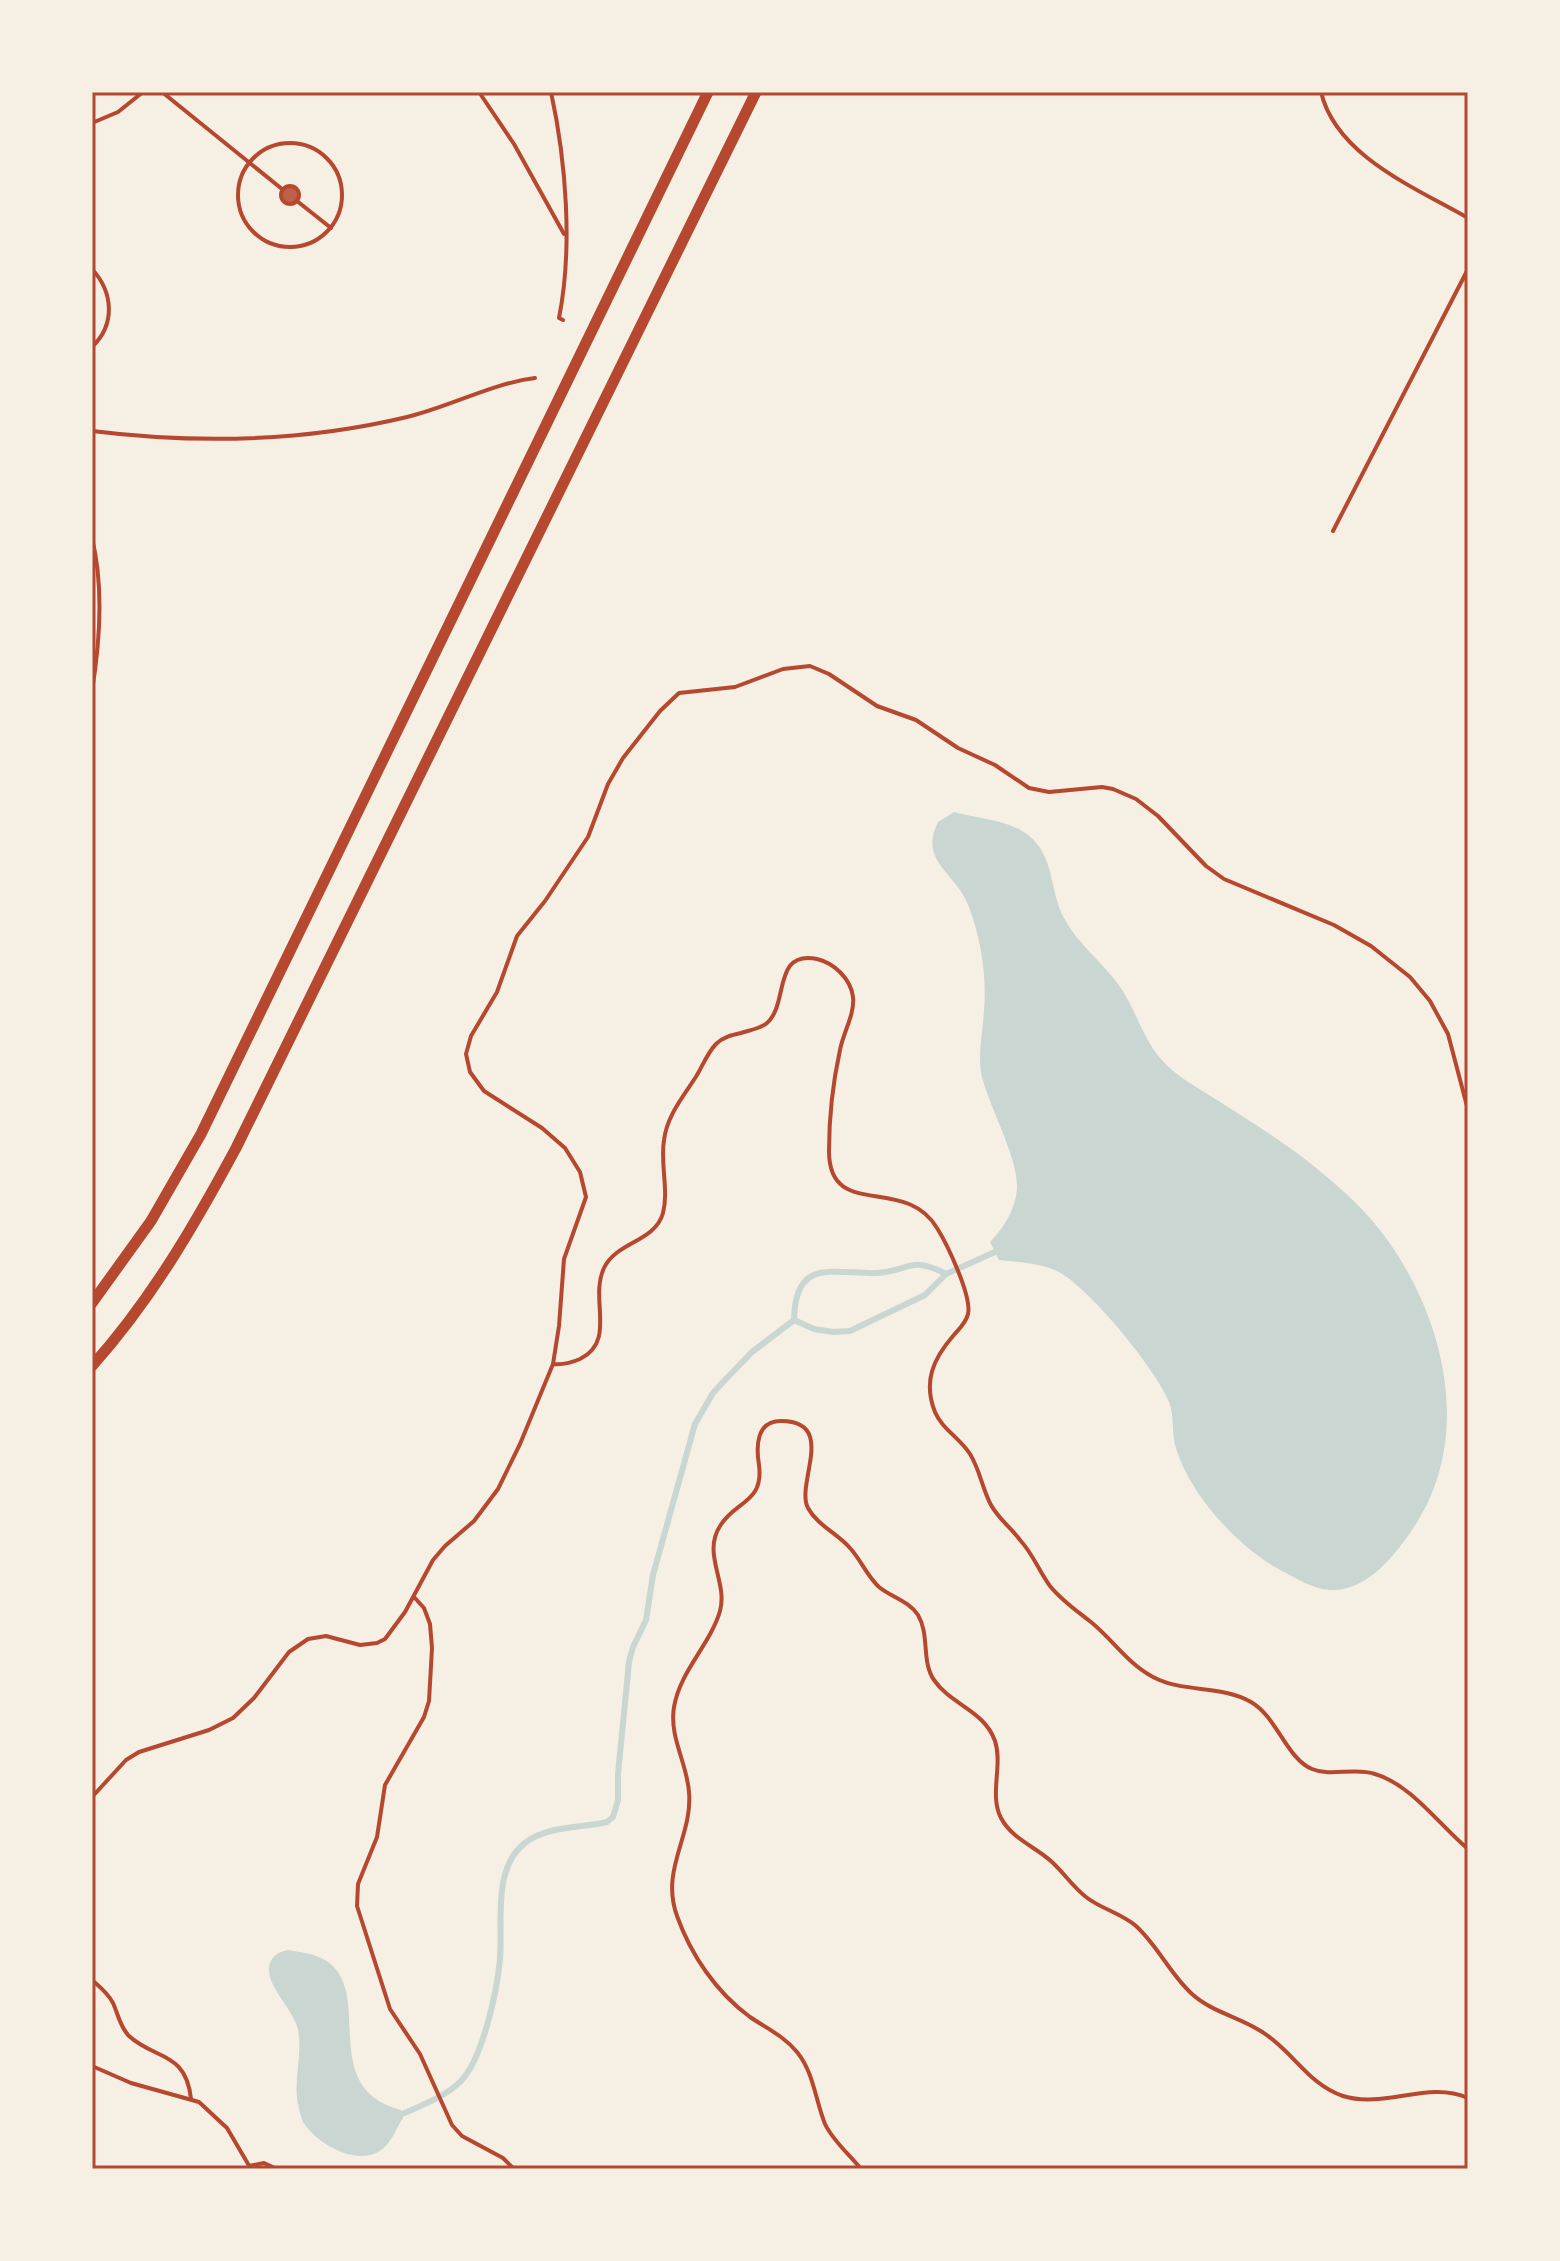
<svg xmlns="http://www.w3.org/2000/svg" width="1560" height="2261" font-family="'Playfair Display',serif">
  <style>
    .water { fill: #c9d6d2 }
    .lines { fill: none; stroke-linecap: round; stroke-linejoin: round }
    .stream { stroke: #c9d6d2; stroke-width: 6 }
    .building { fill: #bf614a }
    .path { stroke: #b5482f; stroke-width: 4 }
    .service { stroke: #b5482f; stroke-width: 4 }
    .tertiary { stroke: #b5482f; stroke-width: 11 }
    .neatline { fill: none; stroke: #b5482f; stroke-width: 3 }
  </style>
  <rect width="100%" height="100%" fill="#f6efe4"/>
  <g class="water">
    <path d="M954 812C978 819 1007 819 1028 835 1055 856 1049 890 1064 918 1077 943 1102 962 1118 984 1135 1007 1142 1037 1160 1058 1175 1076 1197 1087 1217 1100 1245 1118 1274 1136 1301 1156 1329 1178 1358 1202 1380 1230 1444 1313 1475 1435 1414 1527 1396 1554 1367 1592 1330 1590 1312 1589 1296 1578 1280 1570 1238 1547 1190 1495 1176 1448 1171 1433 1175 1417 1169 1402 1156 1369 1090 1289 1059 1272 1042 1263 1018 1262 999 1260L990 1242C1004 1228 1016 1208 1017 1188 1018 1157 990 1109 982 1077 977 1054 983 1032 984 1010 987 976 981 939 969 907 957 873 918 862 938 822Z"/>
    <path d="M288 1950C298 1952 310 1953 319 1957 381 1984 312 2087 401 2110L403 2118C395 2130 391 2145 378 2152 354 2165 316 2143 303 2122 301 2117 299 2109 298 2104 293 2079 303 2055 298 2030 294 2010 268 1988 269 1969 270 1957 277 1952 288 1950Z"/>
  </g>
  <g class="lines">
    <g class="stream">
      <path d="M794 1320C795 1259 830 1273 874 1273 908 1273 909 1254 946 1274"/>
      <path d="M402 2114C422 2105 445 2097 461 2081 483 2058 497 1991 500 1959 503 1923 492 1868 525 1843 546 1826 581 1828 607 1822L613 1817 618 1800V1774L629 1662 633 1647 646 1620 653 1575 695 1424 713 1393 725 1380 752 1352 794 1320 814 1329 833 1332 850 1331 925 1295 946 1274 995 1252"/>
    </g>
  </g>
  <circle class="building" cx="290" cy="195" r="8"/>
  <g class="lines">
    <g class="path">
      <path d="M162 92 282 189"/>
      <path d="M479 92 514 144 564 234"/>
      <path d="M551 92C566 161 573 248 559 318L563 320"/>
      <path d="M92 123 118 112 143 92"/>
      <circle cx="290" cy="195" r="52"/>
      <circle cx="290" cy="195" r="9"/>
      <path d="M297 201 331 228"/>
      <path d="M92 269C113 292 116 324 92 347"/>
      <path d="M92 431C197 444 303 442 407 417 449 407 493 383 535 378"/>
    </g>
    <g class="service">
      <path d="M1321 92C1336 156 1416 188 1468 218"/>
      <path d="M1333 531 1468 269"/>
      <path d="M92 538C104 587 100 642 92 691"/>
      <path d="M553 1364C563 1365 571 1363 580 1359 617 1341 589 1299 604 1268 616 1242 655 1242 663 1213 669 1190 660 1164 664 1140 667 1115 684 1096 697 1075 703 1065 708 1052 716 1044 723 1037 732 1035 741 1033 750 1030 760 1029 767 1023 789 1004 772 950 817 959 834 963 851 979 853 997 855 1014 843 1033 840 1050 833 1082 829 1118 829 1151 829 1221 905 1174 937 1228 947 1244 972 1296 968 1314 966 1323 959 1329 953 1336 933 1359 923 1382 935 1412 942 1429 960 1438 970 1454 980 1470 982 1488 991 1505 998 1518 1011 1528 1020 1540 1033 1554 1039 1571 1050 1586 1062 1601 1077 1611 1091 1622 1113 1640 1128 1664 1153 1677 1183 1693 1221 1685 1251 1702 1277 1717 1287 1759 1312 1769 1331 1777 1355 1767 1375 1774 1412 1785 1439 1825 1468 1849"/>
      <path d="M414 1597 424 1608 430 1624 432 1648 429 1701 424 1717 385 1785 377 1837 358 1884 357 1906 390 2009 420 2054 452 2125 462 2136 503 2158 514 2169"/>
      <path d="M92 1797 126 1760 139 1752 209 1730 233 1718 254 1698 289 1652 308 1639 326 1636 360 1645 377 1643 385 1639 405 1612 433 1560 445 1546 474 1521 498 1489 520 1444 553 1364 559 1326 564 1259 586 1197 580 1172 565 1148 542 1128 484 1091 470 1072 466 1054 471 1036 497 992 517 936 545 901 588 837 608 784 623 758 660 711 679 693 735 687 783 669 810 666 829 674 877 706 916 720 958 748 995 765 1029 788 1049 792 1102 787 1113 789 1136 799 1158 816 1206 866 1224 879 1334 925 1371 946 1410 977 1430 1001 1448 1034 1468 1110"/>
      <path d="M92 1980C100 1987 108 1993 113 2003 118 2014 120 2027 129 2036 155 2060 186 2051 191 2099"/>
      <path d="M92 2066 131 2083 199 2102 227 2128 251 2169"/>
      <path d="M249 2166 264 2163 277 2169"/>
      <path d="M861 2169C849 2154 833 2141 825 2124 815 2099 814 2073 797 2052 784 2036 766 2028 750 2017 716 1992 691 1955 677 1916 660 1869 693 1836 689 1792 687 1763 669 1737 674 1707 680 1671 710 1645 720 1611 728 1582 702 1554 720 1526 735 1501 764 1503 759 1465 756 1447 756 1421 781 1421 838 1421 795 1484 808 1508 817 1525 838 1534 850 1548 861 1560 867 1576 879 1587 891 1597 909 1601 918 1615 930 1635 921 1661 934 1680 951 1705 984 1710 995 1741 1003 1765 989 1795 1001 1818 1012 1839 1036 1847 1052 1862 1064 1873 1073 1887 1086 1897 1101 1909 1121 1913 1136 1926 1158 1946 1170 1974 1192 1994 1214 2014 1245 2018 1268 2036 1295 2055 1310 2085 1343 2096 1385 2109 1428 2080 1468 2098"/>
    </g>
    <g class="tertiary">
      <path d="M92 1303 151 1221 201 1134 708 92"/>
      <path d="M92 1366C151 1300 194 1226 236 1148L756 92"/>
    </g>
  </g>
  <rect width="1560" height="2261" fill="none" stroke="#f6efe4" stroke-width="188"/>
  <rect x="94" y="94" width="1372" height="2073" class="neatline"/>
</svg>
